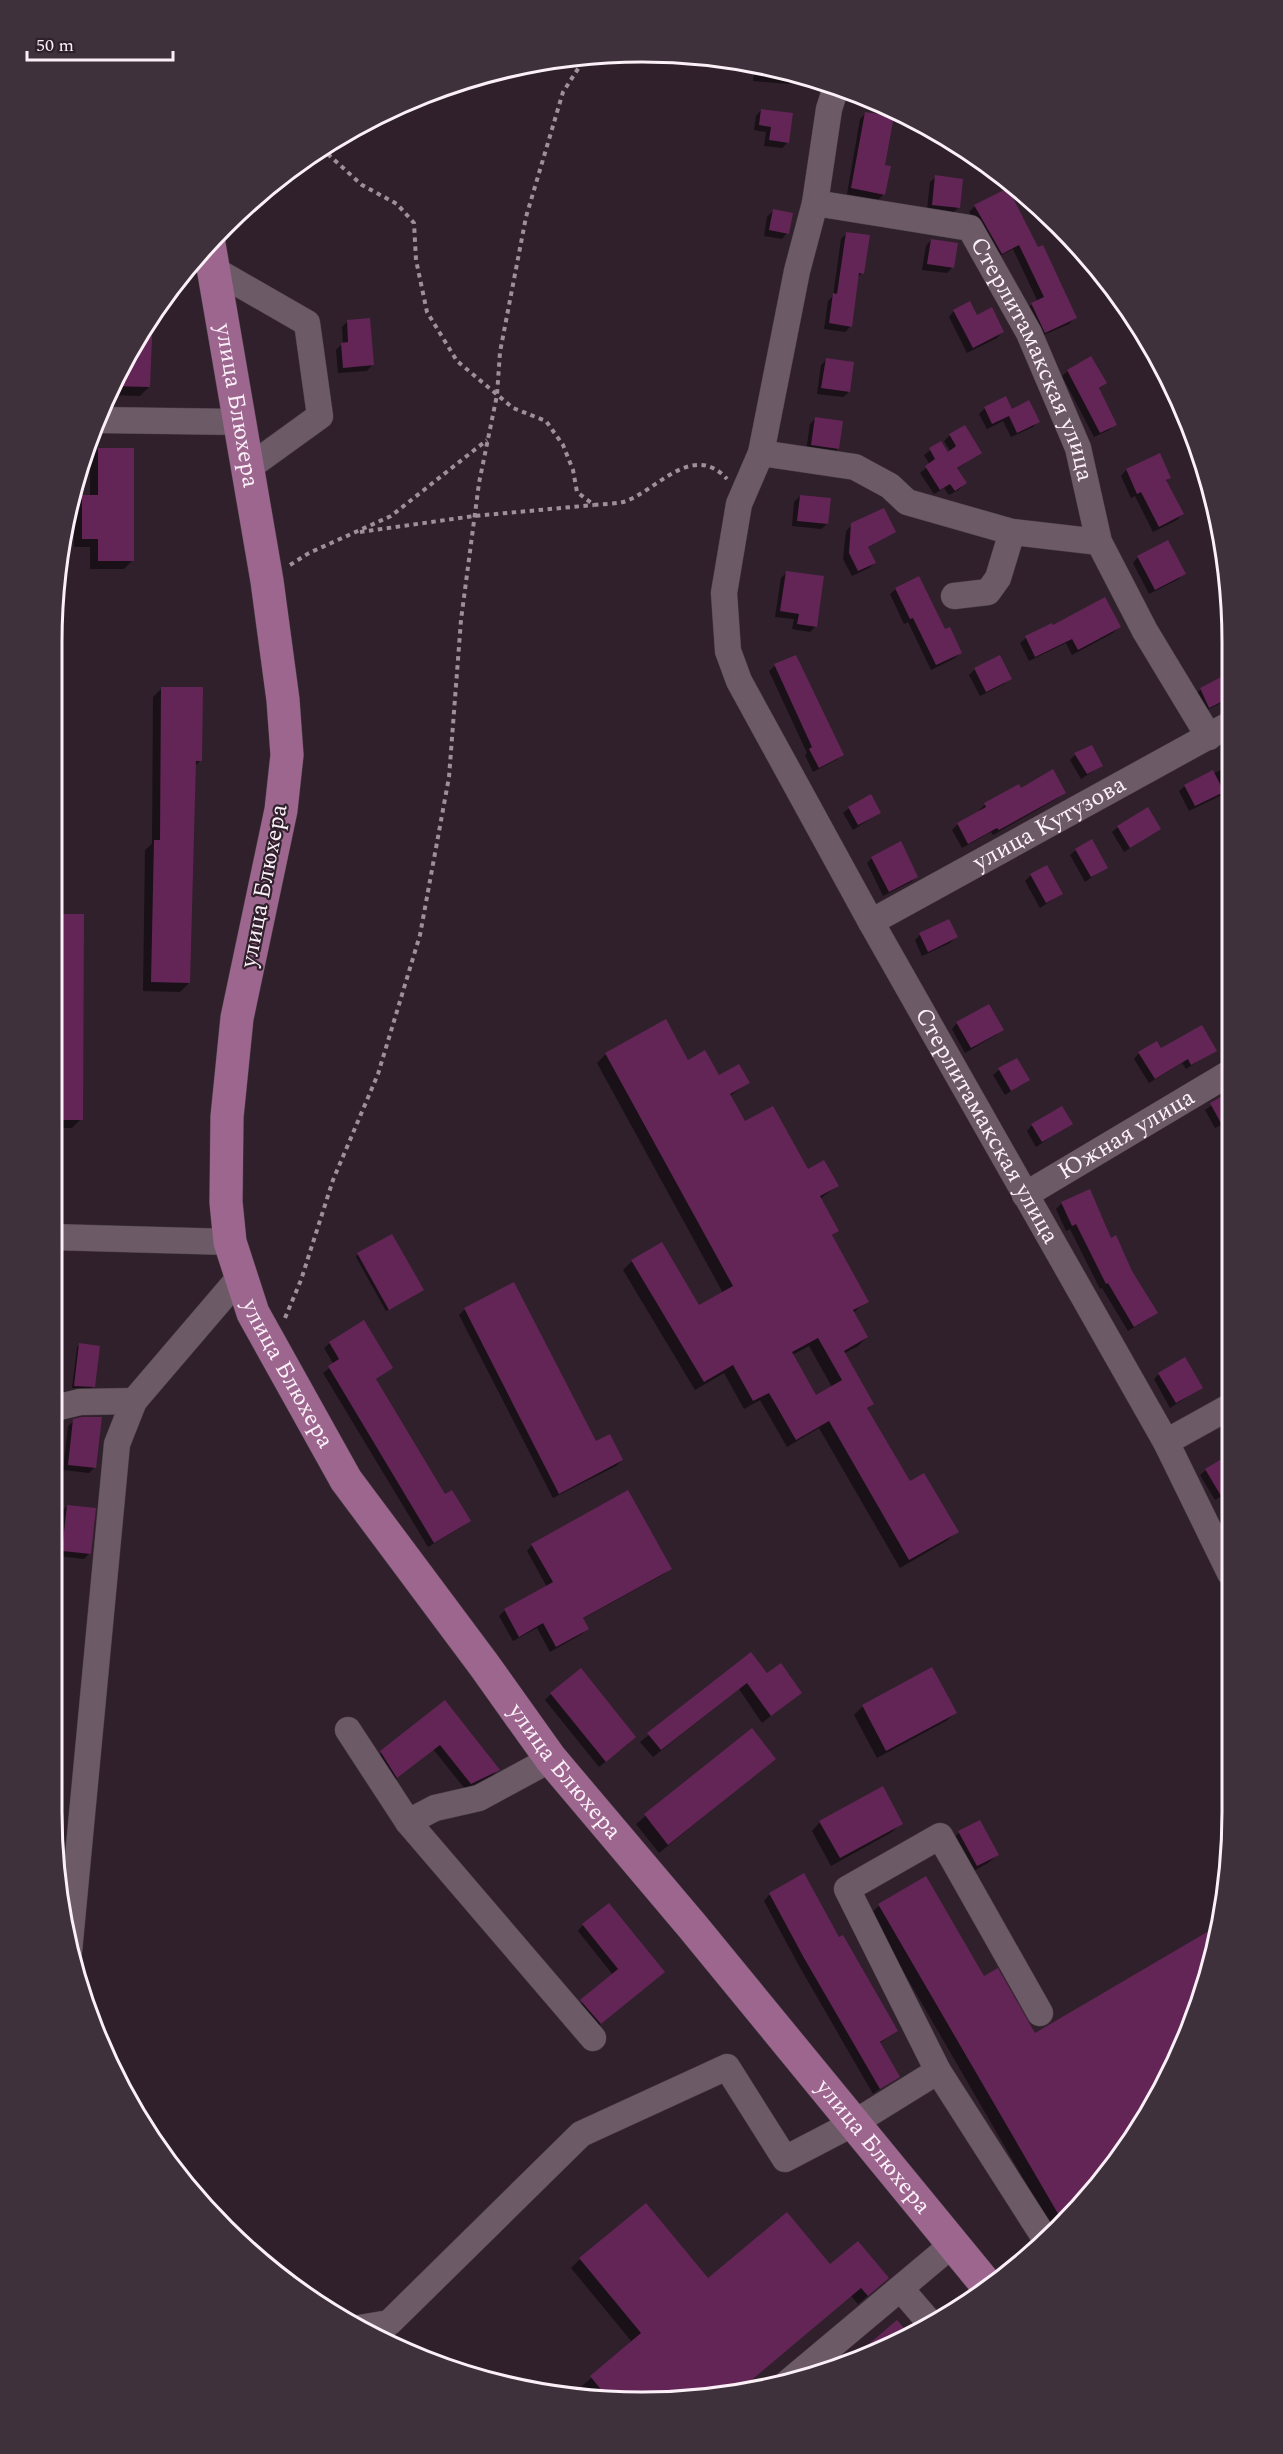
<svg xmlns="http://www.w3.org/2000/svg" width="1283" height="2454" font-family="Spectral,serif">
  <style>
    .shadow { fill: #0007; fill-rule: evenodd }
    .building { fill: #632556; fill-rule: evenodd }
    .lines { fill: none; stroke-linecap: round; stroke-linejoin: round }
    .minor-casing { stroke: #493d45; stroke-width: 27 }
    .major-casing { stroke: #493d45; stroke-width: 34 }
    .path { stroke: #9d9099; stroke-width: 4; stroke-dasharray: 4.5 4.5; stroke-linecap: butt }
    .minor { stroke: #6c5a67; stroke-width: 26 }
    .major { stroke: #9d668f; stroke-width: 33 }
    .labels { text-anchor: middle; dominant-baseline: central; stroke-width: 4.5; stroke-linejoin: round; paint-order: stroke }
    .street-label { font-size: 24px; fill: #fbf0f8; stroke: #2f202b }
    .rim { fill: none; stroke: #fbf0f8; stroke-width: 3 }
  </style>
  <rect width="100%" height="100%" fill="#2f202b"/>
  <g class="shadow">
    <path d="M755 65 795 71V79L789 84 753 81Z"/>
    <path d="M761 110 788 142 782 148 764 146 766 132 754 130 756 116Z"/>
    <path d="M866 113 883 166 884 194 878 200 847 194 860 119Z"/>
    <path d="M936 177 958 208 953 213 927 210 930 182Z"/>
    <path d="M1007 190 1075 318 1069 324 1039 337 1026 310 1037 300 1013 249 996 258 969 212 975 206Z"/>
    <path d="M773 211 787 233 782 239 764 236 767 217Z"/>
    <path d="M847 233 862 273 857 278 851 326 845 332 824 329 828 301 833 296 841 239Z"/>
    <path d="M931 240 952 268 947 273 922 270 926 246Z"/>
    <path d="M954 311 976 317 1002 332 997 338 967 353 949 317Z"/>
    <path d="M347 322 372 365 367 371 338 373 336 350 343 343 342 327Z"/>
    <path d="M826 360 849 392 843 397 817 394 821 365Z"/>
    <path d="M1068 371 1105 383 1098 390 1115 424 1109 430 1094 437 1062 376Z"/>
    <path d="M112 380 149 387 140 396 107 395Z"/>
    <path d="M985 408 1012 411 1038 421 1033 427 1011 437 1003 421 987 429 979 414Z"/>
    <path d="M815 419 838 449 832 454 806 451 810 424Z"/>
    <path d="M950 435 980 453 957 469 965 483 960 489 949 495 944 488 934 494 920 473 930 465 924 455 940 443 947 454 951 452 944 441Z"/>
    <path d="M99 449 133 560 124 569H90V547H74V506L83 497H90V458Z"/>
    <path d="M1159 455 1169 478 1165 482 1182 514 1177 520 1153 532 1135 496 1131 498 1121 476 1126 470Z"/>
    <path d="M800 496 827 524 821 529 792 526 794 502Z"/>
    <path d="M852 525 894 531 867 548 875 563 869 568 852 576 843 559 846 531Z"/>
    <path d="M1138 557 1184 573 1179 579 1149 594 1133 563Z"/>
    <path d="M786 573 816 626 810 632 792 629 794 619 775 617 781 578Z"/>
    <path d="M896 589 944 631 961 652 955 658 931 670 908 622 904 624 890 594Z"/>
    <path d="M1053 627H1119L1113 633 1072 655 1066 643 1029 661 1020 643 1026 638Z"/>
    <path d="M775 666 842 755 836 760 813 772 805 755 807 753 769 671Z"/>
    <path d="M975 669 1010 678 1004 684 980 696 969 675Z"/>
    <path d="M1227 676V700L1203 712 1195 695 1201 689Z"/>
    <path d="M162 688 200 761 194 767 189 983 180 992 143 991 145 850 152 844 153 697Z"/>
    <path d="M1075 755 1101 766 1081 779 1070 760Z"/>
    <path d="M1228 767V792L1189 811 1179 791 1185 786Z"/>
    <path d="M1021 790 1064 792 1058 798 993 835 991 832 962 848 952 830 958 824 980 812 979 810 985 805Z"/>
    <path d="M849 808 879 813 853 830 843 813Z"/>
    <path d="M1118 827 1159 829 1124 852 1112 832Z"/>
    <path d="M1076 850 1106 867 1085 882 1070 855Z"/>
    <path d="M872 858 917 876 911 882 883 896 867 863Z"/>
    <path d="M1031 875 1061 894 1040 908 1025 881Z"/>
    <path d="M52 915H83L81 1119 72 1128H52Z"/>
    <path d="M920 935 956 937 950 943 922 956 915 940Z"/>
    <path d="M957 1023 1002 1029 996 1035 965 1053 952 1029Z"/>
    <path d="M1161 1050H1215L1186 1069 1182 1063 1149 1083 1134 1059 1139 1053Z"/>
    <path d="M606 1054 688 1062 718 1077 748 1083 730 1096 745 1123 808 1171 837 1186 820 1199 837 1231 831 1237 867 1301 853 1313 867 1337 858 1346 843 1354 872 1404 867 1409 909 1483 957 1531 948 1540 900 1568 819 1428 787 1447 760 1400 744 1409 724 1373 695 1390 623 1270 632 1261 699 1307 723 1293 597 1063ZM809 1346 832 1387 815 1397 792 1355Z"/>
    <path d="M999 1070 1028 1080 1005 1095 993 1075Z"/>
    <path d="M1228 1094 1229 1121 1215 1128 1205 1110Z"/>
    <path d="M1071 1123 1036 1147 1027 1131 1032 1125Z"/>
    <path d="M1062 1203 1111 1240 1156 1312 1150 1318 1128 1331 1102 1288 1100 1289 1070 1229 1066 1231 1056 1209Z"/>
    <path d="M358 1254 419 1292 386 1311 356 1257Z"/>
    <path d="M465 1309 596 1443 622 1460 616 1466 553 1498 459 1315Z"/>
    <path d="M330 1343 391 1368 375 1380 444 1496 469 1520 463 1526 428 1547 323 1373 334 1365 324 1348Z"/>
    <path d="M79 1345 94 1386 91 1388H72L77 1347Z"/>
    <path d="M1159 1374 1201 1388 1170 1408 1154 1379Z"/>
    <path d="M74 1421 95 1467 89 1473 63 1470 68 1426Z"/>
    <path d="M1206 1470 1230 1491 1215 1500 1200 1475Z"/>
    <path d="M67 1506 90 1553 84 1559 57 1556 61 1512Z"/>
    <path d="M532 1545 670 1568 664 1574 582 1619 587 1628 582 1634 550 1652 537 1628 513 1641 499 1616 505 1610 547 1587 527 1551Z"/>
    <path d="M751 1655 767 1675 800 1693 762 1723 739 1689 653 1757 640 1742Z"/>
    <path d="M551 1694 629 1743 599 1767 545 1700Z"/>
    <path d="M444 1702 498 1769 493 1775 465 1789 433 1749 391 1783 375 1758Z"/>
    <path d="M863 1706 955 1713 946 1721 877 1758 854 1715Z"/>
    <path d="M751 1730 765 1767 659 1853 636 1824Z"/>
    <path d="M820 1822 901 1823 892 1832 831 1866 812 1831Z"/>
    <path d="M959 1833 997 1855 988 1863 968 1874 950 1841Z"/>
    <path d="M55 1851H59L57 1877Z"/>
    <path d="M770 1894 839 1939 897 2031 879 2044 898 2076 873 2094 798 1964 764 1901Z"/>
    <path d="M879 1906 984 1978 1035 2035 1110 2172 1055 2233 870 1914Z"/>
    <path d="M583 1925 657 1978 595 2029 576 2007 613 1975 578 1931Z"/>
    <path d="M580 2259 708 2280 830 2266 878 2287 858 2304 851 2296 735 2393 680 2402H603L594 2400 582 2386 632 2342 571 2268Z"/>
  </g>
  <g class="building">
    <path d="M761 109 793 113 789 143 769 140 771 127 759 125Z"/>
    <path d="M865 112 894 116 885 165 891 166 885 195 851 188Z"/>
    <path d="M935 175 963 179 960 208 932 205Z"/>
    <path d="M1008 188 1038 247 1043 245 1077 318 1045 333 1031 303 1044 297 1019 245 1002 254 974 205Z"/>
    <path d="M773 209 793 213 789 234 769 230Z"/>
    <path d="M846 232 870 235 864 274 859 273 852 327 829 323 833 293 837 294Z"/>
    <path d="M931 239 958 243 954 268 927 264Z"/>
    <path d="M970 301 977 315 992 307 1004 332 973 348 953 310Z"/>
    <path d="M153 314 150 387 110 386 112 380Z"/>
    <path d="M370 318 374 365 343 368 341 343 348 342 347 320Z"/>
    <path d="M1091 356 1107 383 1099 388 1117 425 1100 433 1067 370Z"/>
    <path d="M826 358 854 362 850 392 821 388Z"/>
    <path d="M1006 396 1012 409 1029 400 1040 422 1017 433 1009 416 992 424 984 407Z"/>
    <path d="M815 417 843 421 839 449 811 445Z"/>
    <path d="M965 425 982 453 957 468 967 483 955 491 950 484 940 490 925 466 935 459 929 448 941 441 948 452 956 446 949 434Z"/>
    <path d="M98 448H134V561H98V539H82V495H98Z"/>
    <path d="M1160 453 1171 478 1166 480 1184 514 1159 527 1141 492 1137 494 1126 469Z"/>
    <path d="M800 495 831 498 828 524 797 521Z"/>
    <path d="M884 508 896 532 868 547 876 563 858 571 849 553 851 523Z"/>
    <path d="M1168 540 1186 574 1155 590 1137 556Z"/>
    <path d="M786 571 824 576 817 627 797 624 799 614 780 611Z"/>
    <path d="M919 576 945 629 950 627 962 653 936 665 913 618 910 619 895 588Z"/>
    <path d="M1105 597 1121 627 1078 650 1072 639 1035 657 1025 636 1052 623 1053 625Z"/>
    <path d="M796 655 844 755 819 768 809 749 812 747 774 664Z"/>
    <path d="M1000 655 1012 679 986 692 974 668Z"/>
    <path d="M1227 674V699L1209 708 1200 688Z"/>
    <path d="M161 687H203L202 761H196L190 983 151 982 154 840H160Z"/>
    <path d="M1092 745 1103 766 1087 774 1074 753Z"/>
    <path d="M1053 769 1066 793 999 830 997 828 968 844 957 823 986 807 984 803 1019 784 1021 788Z"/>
    <path d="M1213 770 1224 792 1195 806 1184 785Z"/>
    <path d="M871 794 881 813 858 825 848 807Z"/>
    <path d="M1148 807 1161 829 1130 848 1117 826Z"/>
    <path d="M1092 839 1108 868 1091 877 1075 849Z"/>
    <path d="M901 841 918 877 889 892 871 857Z"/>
    <path d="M1047 865 1063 894 1046 903 1030 874Z"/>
    <path d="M52 914H84L83 1120H52Z"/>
    <path d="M949 919 958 937 928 952 919 933Z"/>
    <path d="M989 1004 1004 1030 971 1048 956 1022Z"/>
    <path d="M666 1019 688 1060 705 1050 719 1075 739 1064 750 1083 730 1094 745 1121 773 1106 808 1169 824 1160 839 1186 820 1196 839 1231 832 1235 869 1302 853 1310 868 1337 844 1351 874 1404 867 1408 910 1481 924 1473 959 1532 909 1560 829 1421 796 1440 769 1393 753 1401 733 1365 704 1382 631 1260 662 1242 699 1305 733 1286 605 1053ZM818 1338 842 1380 816 1395 792 1352Z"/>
    <path d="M1202 1025 1217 1051 1191 1065 1188 1059 1155 1079 1138 1052 1157 1041 1161 1048Z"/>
    <path d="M1017 1058 1030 1080 1011 1091 998 1068Z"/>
    <path d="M1228 1093 1229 1106V1138L1210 1103Z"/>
    <path d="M1062 1106 1073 1124 1042 1142 1031 1124Z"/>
    <path d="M1090 1189 1111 1238 1116 1235 1132 1271 1158 1313 1134 1327 1108 1283 1106 1284 1076 1224 1072 1226 1061 1202Z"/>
    <path d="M392 1234 424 1290 389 1310 357 1253Z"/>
    <path d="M514 1282 596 1441 610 1434 623 1460 559 1494 464 1308Z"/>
    <path d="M364 1320 393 1368 376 1379 445 1494 452 1490 471 1521 434 1543 328 1366 339 1359 329 1342Z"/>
    <path d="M79 1343 100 1346 95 1387 74 1386Z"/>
    <path d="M1185 1357 1203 1388 1176 1403 1158 1373Z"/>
    <path d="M82 1417H102L96 1468 68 1465 73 1419Z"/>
    <path d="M1230 1454V1511L1205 1469Z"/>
    <path d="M628 1490 672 1569 583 1618 589 1629 556 1647 543 1623 519 1637 504 1609 553 1582 531 1544Z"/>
    <path d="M67 1505 96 1508 91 1554 62 1551Z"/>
    <path d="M751 1652 767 1673 781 1663 802 1693 771 1716 747 1683 661 1750 647 1733Z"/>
    <path d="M932 1667 957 1713 886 1751 862 1705Z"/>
    <path d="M581 1668 636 1737 606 1762 550 1693Z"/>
    <path d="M445 1700 500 1770 471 1784 440 1745 397 1778 380 1751Z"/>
    <path d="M752 1728 776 1759 668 1845 644 1814Z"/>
    <path d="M883 1786 903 1824 840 1858 819 1821Z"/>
    <path d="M980 1820 999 1855 977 1866 958 1831Z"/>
    <path d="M804 1873 839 1937 843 1935 898 2031 880 2042 900 2077 880 2089 804 1958 769 1893Z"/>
    <path d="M926 1876 984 1976 998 1968 1035 2033 1219 1925 1212 1966 1171 2074 1110 2172 1064 2224 878 1904Z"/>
    <path d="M609 1903 665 1972 601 2024 580 2000 618 1969 582 1924Z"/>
    <path d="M646 2203 708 2278 787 2212 830 2264 858 2241 889 2278 868 2296 861 2288 736 2393 680 2402H611L590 2376 641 2333 579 2258Z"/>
    <path d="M897 2320 910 2335 868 2358 852 2363 850 2360Z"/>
  </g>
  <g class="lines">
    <defs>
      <g id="minor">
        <path id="s1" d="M836 87 829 109 815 203 797 271 761 453 739 504 724 593 728 651 739 681 871 922 1166 1442 1230 1573"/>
        <path id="s2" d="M815 203 970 228 1029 333 1078 448 1099 542 1145 631 1209 737"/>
        <path d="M213 269 307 323 320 416 248 468"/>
        <path d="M97 420 240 422"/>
        <path d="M761 453 855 467 890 486 907 502 1012 532 1099 542"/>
        <path d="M954 596 988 592 998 578 1012 532"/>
        <path id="s3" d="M871 922 1227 726"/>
        <path id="s4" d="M1025 1195 1228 1074"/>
        <path d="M52 1237 230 1242"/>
        <path d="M51 1409 80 1402 134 1401"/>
        <path d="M1166 1442 1229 1407"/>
        <path d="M348 1730 408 1822 593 2038"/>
        <path d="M408 1822 435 1808 479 1798 551 1759"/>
        <path d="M69 1952 117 1444 134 1401 240 1277"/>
        <path d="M938 2071 847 1889 940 1836 1040 2013"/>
        <path d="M901 2289 931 2324"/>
        <path d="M359 2328 389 2323 581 2134 727 2067 785 2159 854 2123 938 2071 1046 2240"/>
        <path d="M786 2384 953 2244"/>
      </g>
      <g id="major">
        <path id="s5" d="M209 244 267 581 283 700 287 755 281 810 237 1018 227 1117 226 1202 230 1242 253 1313 346 1480 484 1665 551 1759 693 1927 989 2288"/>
      </g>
    </defs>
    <use href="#minor" class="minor-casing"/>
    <use href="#major" class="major-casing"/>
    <g class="path">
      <path d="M321 148 362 185 397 204 414 223 416 260 427 312 457 361 513 408 546 421 563 445 573 470 577 492 594 505C603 504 614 504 623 502 655 493 692 440 727 479"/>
      <path d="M360 532 474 516 594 505"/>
      <path d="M290 565 309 553 391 516 487 440"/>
      <path d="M285 1318 301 1280 333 1180 378 1074 420 935 449 777 461 620 479 483 497 395 500 352 526 217 563 92 587 55"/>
    </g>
    <use href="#minor" class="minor"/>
    <use href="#major" class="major"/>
  </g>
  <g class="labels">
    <g class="street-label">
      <text stroke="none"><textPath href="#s2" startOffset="303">Стерлитамакская улица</textPath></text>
      <text stroke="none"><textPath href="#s5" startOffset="164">улица Блюхера</textPath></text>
      <text stroke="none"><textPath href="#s3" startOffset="204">улица Кутузова</textPath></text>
      <text transform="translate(264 886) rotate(-79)">улица Блюхера</text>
      <text stroke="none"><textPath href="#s1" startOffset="1119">Стерлитамакская улица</textPath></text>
      <text stroke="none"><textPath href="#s4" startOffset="118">Южная улица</textPath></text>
      <text stroke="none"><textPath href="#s5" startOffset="1154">улица Блюхера</textPath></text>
      <text stroke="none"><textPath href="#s5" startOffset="1640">улица Блюхера</textPath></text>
      <text stroke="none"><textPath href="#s5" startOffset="2126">улица Блюхера</textPath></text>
    </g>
  </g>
  <path d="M0 0H1283V2454H0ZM642 62H642A580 580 0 0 1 1222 642V1812A580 580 0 0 1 642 2392H642A580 580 0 0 1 62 1812V642A580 580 0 0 1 642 62Z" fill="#3f313b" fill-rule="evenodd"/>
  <path class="rim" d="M642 62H642A580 580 0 0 1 1222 642V1812A580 580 0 0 1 642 2392H642A580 580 0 0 1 62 1812V642A580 580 0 0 1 642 62Z"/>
  <path d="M27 51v9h146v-9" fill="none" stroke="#fbf0f8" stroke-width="3"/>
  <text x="36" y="51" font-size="18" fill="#fbf0f8" stroke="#2f202b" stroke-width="4.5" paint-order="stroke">50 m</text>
</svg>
